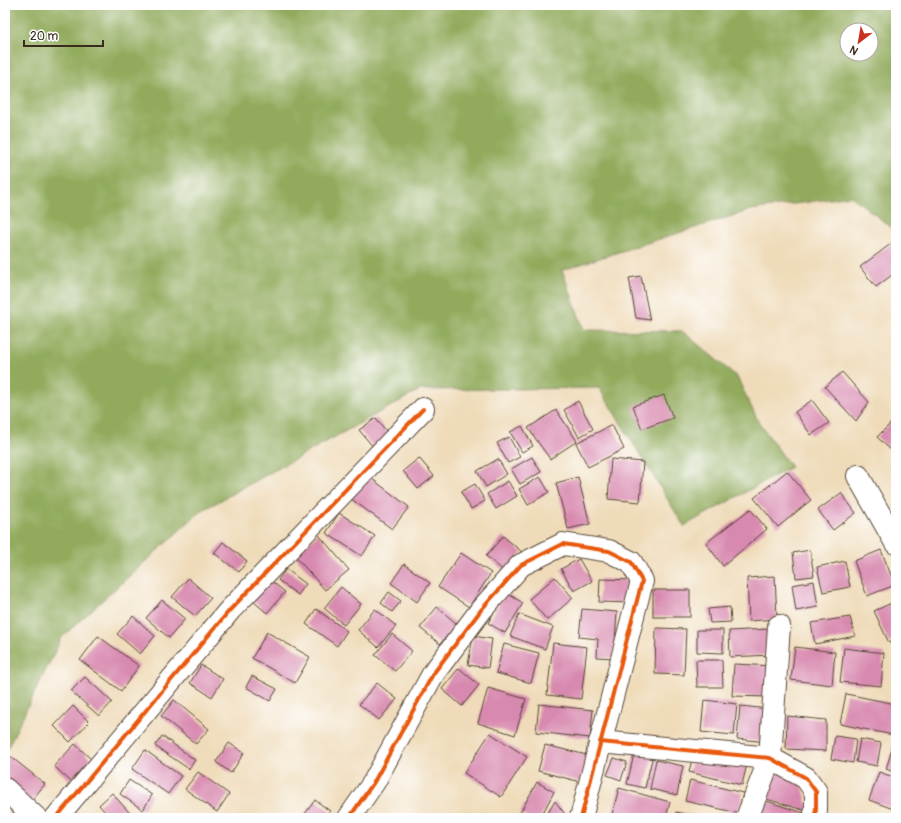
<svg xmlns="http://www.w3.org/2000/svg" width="901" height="823" font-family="Pangolin,sans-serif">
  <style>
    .forest { fill: #91aa5c; stroke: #666a3d; fill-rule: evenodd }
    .building { fill: #d889af }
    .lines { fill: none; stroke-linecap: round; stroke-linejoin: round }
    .minor-casing { stroke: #564535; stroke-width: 24 }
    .minor { stroke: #fff; stroke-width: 22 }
    .cycleway-casing { stroke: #fff; stroke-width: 6 }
    .cycleway { stroke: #e8590c; stroke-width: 4 }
  </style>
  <rect width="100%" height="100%" fill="#fff"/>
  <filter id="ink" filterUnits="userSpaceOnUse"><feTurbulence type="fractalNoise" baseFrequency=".025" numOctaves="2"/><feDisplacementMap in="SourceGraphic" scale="8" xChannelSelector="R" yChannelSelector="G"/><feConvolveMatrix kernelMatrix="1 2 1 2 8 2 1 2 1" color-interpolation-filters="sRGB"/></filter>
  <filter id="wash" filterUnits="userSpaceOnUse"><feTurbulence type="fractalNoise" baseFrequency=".012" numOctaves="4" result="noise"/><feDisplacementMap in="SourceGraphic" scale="16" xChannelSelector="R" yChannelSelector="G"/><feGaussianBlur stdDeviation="0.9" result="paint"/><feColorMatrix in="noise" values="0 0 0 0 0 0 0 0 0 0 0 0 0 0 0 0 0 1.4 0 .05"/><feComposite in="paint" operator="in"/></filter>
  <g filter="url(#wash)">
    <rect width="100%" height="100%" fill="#efdbb9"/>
    <path class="forest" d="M5 5H896V231L851 196 751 210 562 270 584 330 682 331 737 377 758 421 791 467 684 526 599 388 420 390 201 511 62 637 5 753ZM847 30H871V54H847Z"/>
    <g id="blocks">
      <g class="building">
        <path d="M896 240V272L876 287 860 267Z"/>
        <path d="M641 276 650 320 636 318 629 278Z"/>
        <path d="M842 372 869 402 856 421 825 387Z"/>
        <path d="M664 395 673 418 642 429 633 406Z"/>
        <path d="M812 400 829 423 811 435 795 412Z"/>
        <path d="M578 401 593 429 579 437 564 410Z"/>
        <path d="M556 410 577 441 550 459 528 428Z"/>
        <path d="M376 418 390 436 374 448 359 430Z"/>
        <path d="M891 423 896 428V452L894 453 877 437Z"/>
        <path d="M612 425 624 449 588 467 576 443Z"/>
        <path d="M522 426 533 446 522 452 510 432Z"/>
        <path d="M509 437 520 457 508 463 497 443Z"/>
        <path d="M532 457 541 472 520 484 511 469Z"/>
        <path d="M419 458 434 476 418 489 403 471Z"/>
        <path d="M498 459 507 474 486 487 477 471Z"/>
        <path d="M611 459 643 462 640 502 608 499Z"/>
        <path d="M896 464V473L891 467Z"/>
        <path d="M787 471 811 500 778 527 754 498Z"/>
        <path d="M367 475 409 507 392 529 350 498Z"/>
        <path d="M540 477 549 492 528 505 519 489Z"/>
        <path d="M578 477 590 524 568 529 556 483Z"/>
        <path d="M508 481 517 496 496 509 487 494Z"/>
        <path d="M475 484 485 501 471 509 461 492Z"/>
        <path d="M841 493 856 513 833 530 818 510Z"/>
        <path d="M750 509 767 529 723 566 706 543Z"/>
        <path d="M339 513 375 536 362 556 326 533Z"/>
        <path d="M318 534 349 570 325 590 294 555Z"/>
        <path d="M503 536 522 552 505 572 486 556Z"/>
        <path d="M223 542 247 561 239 572 214 553Z"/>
        <path d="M810 550 814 576 796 578 793 553Z"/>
        <path d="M881 550 895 585 867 596 854 561Z"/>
        <path d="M461 553 491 573 469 607 438 587Z"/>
        <path d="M579 559 592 581 574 591 561 569Z"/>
        <path d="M845 561 850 587 823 592 817 567Z"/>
        <path d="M404 564 430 583 417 602 391 583Z"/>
        <path d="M286 569 306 584 298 595 278 580Z"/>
        <path d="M264 575 285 592 267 613 247 596Z"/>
        <path d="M775 576 777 619 749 621 747 578Z"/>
        <path d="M555 577 573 598 547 620 529 599Z"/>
        <path d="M188 578 211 598 195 616 172 597Z"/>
        <path d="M600 579 636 580 635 603 599 602Z"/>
        <path d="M814 581 818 607 796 611 792 585Z"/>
        <path d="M341 587 361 604 344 625 324 608Z"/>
        <rect x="653" y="590" width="37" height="27"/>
        <path d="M389 592 401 601 392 612 381 603Z"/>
        <path d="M505 592 523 603 505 633 488 623Z"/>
        <path d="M162 600 185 619 169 638 146 618Z"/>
        <path d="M896 601V640L889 643 874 611Z"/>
        <path d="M437 607 457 624 440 644 420 628Z"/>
        <path d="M730 607 731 622 710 623 708 609Z"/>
        <path d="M316 609 347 631 337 646 306 624Z"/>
        <path d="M375 609 396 626 378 647 358 630Z"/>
        <path d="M582 609 617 612 614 658 597 657 598 639 579 637Z"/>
        <path d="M519 614 553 627 545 649 510 636Z"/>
        <path d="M133 616 155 636 140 654 117 634Z"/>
        <path d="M850 617 855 636 815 644 811 623Z"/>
        <path d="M656 628 686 629 684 675 655 674Z"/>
        <path d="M768 629 771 655 730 657 729 631Z"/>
        <path d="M697 630H723V653L697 652Z"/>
        <path d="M267 632 310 657 295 683 252 658Z"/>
        <path d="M392 634 412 651 395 671 375 655Z"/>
        <path d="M98 636 139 666 121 691 80 660Z"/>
        <path d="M473 636 492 639 488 668 468 665Z"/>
        <path d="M553 643 587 647 581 699 547 695Z"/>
        <path d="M504 644 539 653 531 683 496 673Z"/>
        <path d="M795 647 835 652 832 685 791 680Z"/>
        <path d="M844 648 884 653 881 686 840 682Z"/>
        <path d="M696 660H722L723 687H697Z"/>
        <path d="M734 664 773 666 769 697 732 696Z"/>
        <path d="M201 665 223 679 212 697 190 683Z"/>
        <path d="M459 668 479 685 462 706 442 689Z"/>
        <path d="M252 676 277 689 270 701 246 687Z"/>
        <path d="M85 677 112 702 99 716 71 691Z"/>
        <path d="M377 683 397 699 379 720 359 704Z"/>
        <path d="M488 688 526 699 515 735 478 723Z"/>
        <path d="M846 694 896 704V721L893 735 840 724Z"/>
        <path d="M174 700 209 729 196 744 161 716Z"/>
        <path d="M704 700 737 704 734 735 701 732Z"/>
        <path d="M539 704 593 710 590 738 536 732Z"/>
        <path d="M73 706 89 722 70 742 54 726Z"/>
        <path d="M740 706 769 709 768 742 737 739Z"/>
        <path d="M787 716 826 720V751L786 749Z"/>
        <path d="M490 733 527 757 501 797 464 773Z"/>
        <path d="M162 736 195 760 189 769 155 746Z"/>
        <path d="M835 736 856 739 853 763 831 759Z"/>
        <path d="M860 739 881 743 877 766 856 762Z"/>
        <path d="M229 743 244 753 231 773 216 762Z"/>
        <path d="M894 743 896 744V773L886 769Z"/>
        <path d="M75 744 91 759 70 781 54 766Z"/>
        <path d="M545 745 587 755 581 782 538 771Z"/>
        <path d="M145 750 181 776 168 794 132 769Z"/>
        <path d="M635 750 653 755 645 788 627 784Z"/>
        <path d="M694 751 747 764 742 785 689 772Z"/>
        <path d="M10 756 45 784 31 801 5 780V762Z"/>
        <path d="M614 758 627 762 621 780 607 775Z"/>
        <path d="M656 760 683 766 677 795 650 789Z"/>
        <path d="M772 764 802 785 810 812 763 798Z"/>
        <path d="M198 772 229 794 217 812 185 789Z"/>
        <path d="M879 772 896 778V810L869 800Z"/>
        <path d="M129 780 152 795 143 810 120 794Z"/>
        <path d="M690 780 743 793 738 813 685 801Z"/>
        <path d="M537 782 554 792 540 818H528L520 813Z"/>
        <path d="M619 788 670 802 666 818H611Z"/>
        <path d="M112 793 134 818H110L99 805Z"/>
        <path d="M315 800 330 811 325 818H302Z"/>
        <path d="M763 800 810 815 808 818H759Z"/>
        <path d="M555 801 568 818H545Z"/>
        <path d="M75 812 78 818H67Z"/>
        <path d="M676 812 699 817V818H674Z"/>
      </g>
    </g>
  </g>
  <g filter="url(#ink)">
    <use href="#blocks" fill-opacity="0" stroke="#564535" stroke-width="1"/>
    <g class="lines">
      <defs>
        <g id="minor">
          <path d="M858 476 896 543"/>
          <path d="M600 742 770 758 806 778 816 792V810L814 818"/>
          <path d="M5 789 36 818"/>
          <path d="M56 818 229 611 423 409"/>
          <path d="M349 818 374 782 433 674 481 610 521 565 563 544 609 551 631 562 642 581 581 818"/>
          <path d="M747 818 770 758 779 626"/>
        </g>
      </defs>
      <use href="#minor" class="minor-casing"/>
      <use href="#minor" class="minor"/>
      <defs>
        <g id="cycleway">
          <path d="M600 742 770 758 806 778 816 792V810L814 818"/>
          <path d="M56 818 229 611 423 409"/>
          <path d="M349 818 374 782 433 674 481 610 521 565 563 544 609 551 631 562 642 581 581 818"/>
        </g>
      </defs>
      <use href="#cycleway" class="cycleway-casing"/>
      <use href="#cycleway" class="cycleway"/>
    </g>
  </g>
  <rect width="901" height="823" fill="none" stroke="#fff" stroke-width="20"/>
  <g transform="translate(859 42) rotate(211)"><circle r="19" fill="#ffffff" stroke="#b1aaa5"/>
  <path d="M0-3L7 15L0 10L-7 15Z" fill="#c8321e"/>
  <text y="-6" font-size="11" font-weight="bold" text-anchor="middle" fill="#3b2a1e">N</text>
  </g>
  <path d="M24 40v6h79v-6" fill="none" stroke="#3b2a1e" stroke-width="2"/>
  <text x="30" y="40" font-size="12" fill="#3b2a1e" stroke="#ffffff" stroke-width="3" paint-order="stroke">20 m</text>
</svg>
